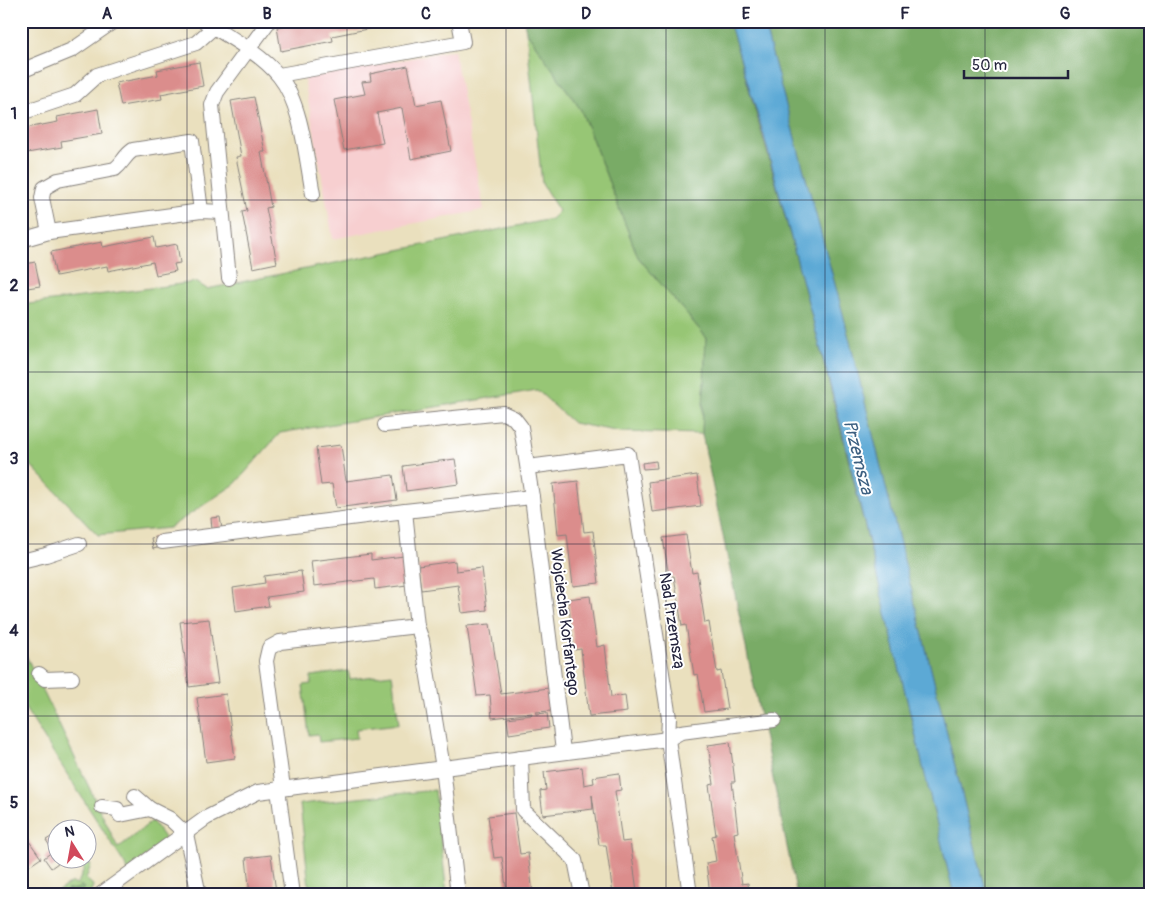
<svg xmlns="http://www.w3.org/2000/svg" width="1172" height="916" font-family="Pangolin,sans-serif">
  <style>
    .built { fill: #f7cfd0 }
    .green { fill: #97c675; stroke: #5c7458 }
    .forest { fill: #79ab66; stroke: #4e6650 }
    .water { fill: #5ca9d5; stroke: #3f6688 }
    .building { fill: #db8d8c }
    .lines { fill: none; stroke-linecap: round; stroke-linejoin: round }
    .minor-casing { stroke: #86817c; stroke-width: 16 }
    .minor { stroke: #fff; stroke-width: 14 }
    .grid { fill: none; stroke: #22223b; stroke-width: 1; stroke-opacity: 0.55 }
    .labels { text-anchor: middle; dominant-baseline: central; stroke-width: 4; stroke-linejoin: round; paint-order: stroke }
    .street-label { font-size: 16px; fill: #22223b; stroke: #fff }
    .water-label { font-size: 18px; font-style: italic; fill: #3c5f80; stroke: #fff }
    .neatline { fill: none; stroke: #22223b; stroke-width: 2 }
    .grid-label { font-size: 16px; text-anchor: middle; font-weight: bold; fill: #22223b }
  </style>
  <rect width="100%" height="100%" fill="#fff"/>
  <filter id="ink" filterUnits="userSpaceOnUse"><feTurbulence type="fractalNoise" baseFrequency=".02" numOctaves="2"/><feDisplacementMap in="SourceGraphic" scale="10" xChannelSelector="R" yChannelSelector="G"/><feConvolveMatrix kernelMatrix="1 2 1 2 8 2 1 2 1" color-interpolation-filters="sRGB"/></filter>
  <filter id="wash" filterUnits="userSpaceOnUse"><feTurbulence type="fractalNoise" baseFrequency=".0096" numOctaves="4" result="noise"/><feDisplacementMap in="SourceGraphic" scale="20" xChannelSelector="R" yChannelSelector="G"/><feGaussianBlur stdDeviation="1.12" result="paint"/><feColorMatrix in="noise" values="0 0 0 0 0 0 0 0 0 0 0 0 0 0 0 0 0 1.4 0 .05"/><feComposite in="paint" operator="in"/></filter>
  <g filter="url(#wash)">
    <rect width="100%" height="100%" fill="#eae0be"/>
    <path class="built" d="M454 50 484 210 333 239 304 78Z"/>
    <g class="green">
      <path d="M526 31 581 110 638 257 706 337 702 434 621 432 573 423 537 390 280 433 235 484 169 528 98 535 21 455V305L196 282 207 289 551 219 559 211 542 184Z"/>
      <path d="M21 645 118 848 152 821 165 839 129 871 21 702Z"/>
      <path d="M348 671 350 679 392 674 399 724 356 729 357 738 319 742 318 734 309 735 303 685 311 684V676Z"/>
      <path d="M435 790 447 895H310L300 804Z"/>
      <path d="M76 859H84L91 865 86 879 93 885C92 893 86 895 78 895V889L63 895H52L72 882 74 884 78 883 84 869 81 862Z"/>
    </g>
    <g class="forest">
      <path d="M524 21H729C816 309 883 603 954 895H797L702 434 706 337 638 257 581 110 526 31Z"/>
      <path d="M763 21H1151V895H987L843 314Z"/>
      <path d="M80 885 84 888 78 895H63L67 890 78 889Z"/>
    </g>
    <path class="water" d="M729 21H763L843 314 987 895H954L841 426 764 136Z"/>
    <g id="blocks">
      <g class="building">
        <path d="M306 21H381L382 26 332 36 333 41 281 51 277 27Z"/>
        <path d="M427 21H450V22L428 26Z"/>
        <path d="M199 62 203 86 161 94 162 99 121 106 116 83 158 75 157 70Z"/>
        <path d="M408 66 416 105 441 100 451 151 411 159 402 108 377 113 383 143 344 150 334 100 365 94 362 82 371 81 370 74Z"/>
        <path d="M254 97 265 152H261L271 207 266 208 277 263 253 268 242 212 247 211 236 157 241 156 231 101Z"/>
        <path d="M98 109 102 134 61 141 62 147 21 154V129L58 122 57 117Z"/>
        <path d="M154 237 156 248 177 244 180 263 174 264 176 271 156 275 153 262 108 271 107 266 56 276 51 252 102 242 103 247Z"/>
        <path d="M35 262 40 286 21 289V265Z"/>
        <path d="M341 445 346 481 393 475 397 500 336 508 332 484 321 485 316 448Z"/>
        <path d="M455 459 459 484 406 491 403 466Z"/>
        <path d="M656 461 657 468 643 469 642 463Z"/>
        <path d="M697 475 701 506 652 512 648 482Z"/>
        <path d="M578 481 584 532 593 531 599 583 573 586 567 534 558 535 553 484Z"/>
        <path d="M220 517 222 529 212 530 211 518Z"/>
        <path d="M686 535 692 573 697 572 705 623 709 622 717 672 721 671 727 709 704 712 698 674 694 675 686 625 682 626 674 576 669 577 663 538Z"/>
        <path d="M159 536 161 547 153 549 151 538Z"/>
        <path d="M371 554V560L404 556 407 585 375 589 374 579 314 586 311 561Z"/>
        <path d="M455 561 456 571 482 568 487 610 462 613 458 585 421 590 418 566Z"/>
        <path d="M301 571 304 592 267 597 269 606 236 611 233 588 265 583 264 576Z"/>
        <path d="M590 596 597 647 605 645 611 697 625 695 627 712 589 716 581 649 574 650 568 599Z"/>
        <path d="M209 619 218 683 189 687 180 622Z"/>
        <path d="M490 624 501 694 549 688 551 711 536 712V714L547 713 549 728 509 734 507 718 532 715V713L492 718 490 695 477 696 467 626Z"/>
        <path d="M226 694 235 758 206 762 197 698Z"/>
        <path d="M730 742 735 782H732L738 832 734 833 742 884 748 883 749 895 710 894 706 863 716 861 712 836 716 835 709 785 714 784 708 745Z"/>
        <path d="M582 767 584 785 594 783 593 777 619 773 621 790 615 791 622 842 630 841 637 891 613 894 606 845H599L592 795 593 809 543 815 540 791 546 790 544 772Z"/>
        <path d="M23 807 28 818 22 821 21 808Z"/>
        <path d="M514 813 520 854 528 853 533 894 507 895 502 857 494 858 488 816Z"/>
        <path d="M24 834 41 858 22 871 21 836Z"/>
        <path d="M53 836 58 845V858H65L51 868 44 858 53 851 46 840Z"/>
        <path d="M271 855 276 892 270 895H250L246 858Z"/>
      </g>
    </g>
  </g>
  <g filter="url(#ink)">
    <use href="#blocks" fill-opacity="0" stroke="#86817c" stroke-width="1"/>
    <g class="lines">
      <defs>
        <g id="minor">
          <path d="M204 21C229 37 260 53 279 76 302 104 306 158 313 194"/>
          <path d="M21 71 72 50 114 21"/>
          <path d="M279 75 463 42 459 21"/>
          <path d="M21 113 75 95 97 75 196 43 214 27"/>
          <path d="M49 232 42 198 44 188 58 180 115 169C123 163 124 156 133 150L192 141 201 211"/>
          <path d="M21 240 49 232 201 211 222 212"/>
          <path d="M229 278 212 105 217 92 269 21"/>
          <path d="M385 425 503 413 514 418 521 427 532 497"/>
          <path d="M528 467 628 454 669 718 668 739 690 895"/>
          <path d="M405 511 532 497 563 751"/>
          <path d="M162 542 405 511 417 626"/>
          <path d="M21 561 46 555 79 544"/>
          <path d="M39 674 45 679 72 678"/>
          <path d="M521 758 523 810 575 860 582 895"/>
          <path d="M283 788 266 661 269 648 280 642 417 626 422 640 443 768 458 895"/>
          <path d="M278 789 292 895"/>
          <path d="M102 807 117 809 120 815 150 809 135 796"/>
          <path d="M150 809 170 819 186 834"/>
          <path d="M186 834 199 895"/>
          <path d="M100 895 206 818 258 792 668 739 681 732 774 720"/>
        </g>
      </defs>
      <use href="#minor" class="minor-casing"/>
      <use href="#minor" class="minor"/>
    </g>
  </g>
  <path class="grid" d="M187 21V895M347 21V895M506 21V895M666 21V895M825 21V895M985 21V895M21 200H1151M21 372H1151M21 544H1151M21 716H1151"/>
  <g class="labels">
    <g class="street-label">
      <text transform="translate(672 621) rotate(81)">Nad Przemszą</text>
      <text transform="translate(565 622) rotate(83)">Wojciecha Korfantego</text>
    </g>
    <g class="water-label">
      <text transform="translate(858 457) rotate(76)">Przemsza</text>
    </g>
  </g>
  <rect width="1172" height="916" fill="none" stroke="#fff" stroke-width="55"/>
  <g transform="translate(72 844) rotate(349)"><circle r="24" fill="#ffffff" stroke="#a7a7b1"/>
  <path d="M0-4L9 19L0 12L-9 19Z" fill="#d1495b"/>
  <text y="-8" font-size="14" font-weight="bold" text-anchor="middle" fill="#22223b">N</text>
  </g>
  <path d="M964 70v8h104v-8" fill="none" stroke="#22223b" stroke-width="2.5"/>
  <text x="972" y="70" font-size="15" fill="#22223b" stroke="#ffffff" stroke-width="4" paint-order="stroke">50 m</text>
  <rect x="28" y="28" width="1116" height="860" class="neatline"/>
  <g class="grid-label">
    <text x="107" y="19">A</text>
    <text x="267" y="19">B</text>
    <text x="426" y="19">C</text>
    <text x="586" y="19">D</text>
    <text x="746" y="19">E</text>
    <text x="905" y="19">F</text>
    <text x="1065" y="19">G</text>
    <text x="14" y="119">1</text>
    <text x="14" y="291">2</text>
    <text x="14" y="464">3</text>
    <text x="14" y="636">4</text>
    <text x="14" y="808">5</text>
  </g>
</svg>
